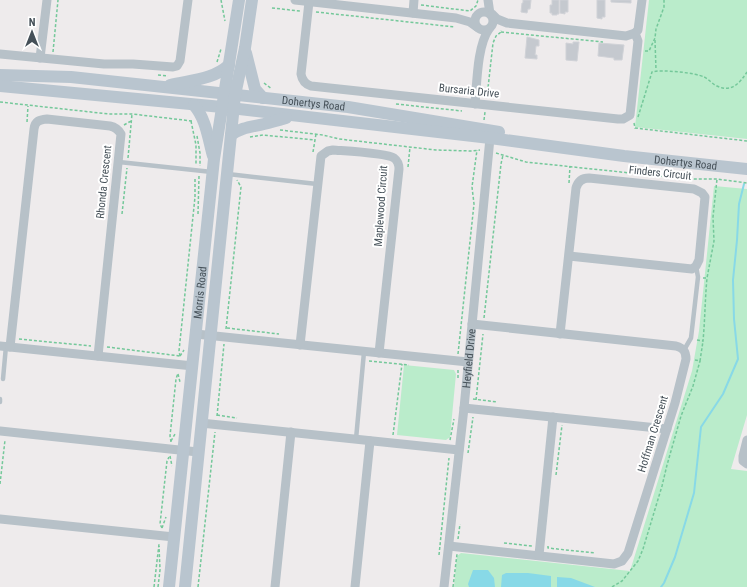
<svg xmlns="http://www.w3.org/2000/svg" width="747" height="587" font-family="'Roboto Condensed',sans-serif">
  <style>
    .green { fill: #baeccb }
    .water { fill: #88d9e7 }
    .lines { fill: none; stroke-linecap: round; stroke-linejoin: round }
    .stream { stroke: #88d9e7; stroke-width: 2 }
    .building { fill: #c5c9cf; stroke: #d0d2d7 }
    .path { stroke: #74c89a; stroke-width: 1.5; stroke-dasharray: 3 2; stroke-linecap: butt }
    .lane { stroke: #b7c1c8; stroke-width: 4.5 }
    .street { stroke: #b7c1c8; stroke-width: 9 }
    .secondary { stroke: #b9c5cf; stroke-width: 12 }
    .labels { text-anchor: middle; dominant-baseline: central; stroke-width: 4; stroke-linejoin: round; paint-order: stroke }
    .street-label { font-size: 11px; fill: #455058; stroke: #fff }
  </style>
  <rect width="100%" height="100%" fill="#eeebec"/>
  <g class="green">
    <path d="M649 0H747V139L635 127Z"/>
    <path d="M714 186 747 189V415L731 469 747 471V587H454L457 556 461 553 630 571 692 371 699 331Z"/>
    <path d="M404 365 454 370 456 374 450 437 446 440 397 435Z"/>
  </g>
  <g class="water">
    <path d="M473 570H488L494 578 495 587H469L468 584Z"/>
    <path d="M506 573H528L551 576V587H501L502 575Z"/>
    <path d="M557 577 571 578 595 587H557Z"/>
  </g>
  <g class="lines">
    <path class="stream" d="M661 587 664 583 675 557 694 493 701 427 723 394 738 359 734 319 733 280 737 240 739 204 744 184"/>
  </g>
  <g class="building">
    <path d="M523 0H531L530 9H528L527 13 521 12 522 3H523Z"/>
    <path d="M552 0H559V14H557V15H552V13H550V5H552Z"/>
    <path d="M560 0H568V12H565V14L560 13Z"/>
    <path d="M597 0H605V17H602V19L597 18Z"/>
    <path d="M611 0H631V3L611 2Z"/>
    <path d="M527 37 539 40V46H536L535 55H537V59L525 58Z"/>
    <path d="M573 42H579L577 61 566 60V43L573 44Z"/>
    <path d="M599 43 624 45 622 60H614V58L598 56Z"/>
  </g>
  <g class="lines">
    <g class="path">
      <path d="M221 0 225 21"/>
      <path d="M421 5 470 11 476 6 478 0"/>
      <path d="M272 8 300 11"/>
      <path d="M316 12 455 27"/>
      <path d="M501 32 603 42"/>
      <path d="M655 40 656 70"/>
      <path d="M645 51H649L655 38 656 29 664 7V0"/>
      <path d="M53 52 58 0"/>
      <path d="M217 62 221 49"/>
      <path d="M158 75 168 76"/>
      <path d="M264 83 272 89"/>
      <path d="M487 97 493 43 496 36 501 32V30"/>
      <path d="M0 102 109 114H132L192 121"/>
      <path d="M396 104 462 111"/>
      <path d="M638 117 652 72C660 69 697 73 704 77 709 79 712 84 717 86 731 93 740 83 747 72"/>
      <path d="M484 120 485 112"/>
      <path d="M191 121 196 145V165"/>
      <path d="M27 122 28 106"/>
      <path d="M634 123 635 128 747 141"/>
      <path d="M124 125 131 121"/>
      <path d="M280 130 323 135 339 139 436 150 472 151 480 150"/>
      <path d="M197 136 200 153V166"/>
      <path d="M250 137 263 135 315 140"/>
      <path d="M313 152 316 134"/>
      <path d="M496 153 526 162 687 179H717L747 183"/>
      <path d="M128 158 132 114"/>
      <path d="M408 167 410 147"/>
      <path d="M569 183 570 166"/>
      <path d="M122 214 127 168"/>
      <path d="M198 214 199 176"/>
      <path d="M703 278H707L714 241 713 217 717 179"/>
      <path d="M484 318 501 164 503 155"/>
      <path d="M227 328 279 334"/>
      <path d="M226 329 241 187 237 180"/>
      <path d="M19 339 91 346"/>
      <path d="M697 340 703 341C705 320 705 299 707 278"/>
      <path d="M107 347 180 356"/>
      <path d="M458 354 474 204 472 187 477 150"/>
      <path d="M180 356 184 350"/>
      <path d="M180 356 179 351 195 197V177"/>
      <path d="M695 360 700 361 703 341"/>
      <path d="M369 361 409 365"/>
      <path d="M178 374 180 382"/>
      <path d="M458 378V370"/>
      <path d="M473 399 497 402"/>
      <path d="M476 400 483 334"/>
      <path d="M217 415 237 418"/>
      <path d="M217 416 224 344"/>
      <path d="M393 435 402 364"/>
      <path d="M450 440 454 419"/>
      <path d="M171 441 175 434"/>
      <path d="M171 442 170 436 176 379 178 373"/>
      <path d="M468 453 473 417"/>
      <path d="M170 456 172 466"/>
      <path d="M556 475 562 425"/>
      <path d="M0 484 5 440"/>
      <path d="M162 528 166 517"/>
      <path d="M162 528 160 524 167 461 169 457"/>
      <path d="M458 539 460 524"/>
      <path d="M504 543 532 546"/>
      <path d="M548 546V548L595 553"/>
      <path d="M439 555 449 458"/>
      <path d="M154 587 159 544"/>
      <path d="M158 587 160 570 159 546"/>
      <path d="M198 587 215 432"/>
      <path d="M453 587 457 554"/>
      <path d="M612 587 622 581 638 561 643 549 662 486 667 465 681 416 693 386 700 361"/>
    </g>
    <g class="lane">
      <path d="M119 162 212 172"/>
      <path d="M228 174 317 184"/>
      <path d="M684 350 691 338 698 277 696 266"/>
      <path d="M3 379 6 346"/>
      <path d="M0 402V399"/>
      <path d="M356 439 364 352"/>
    </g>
    <g class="street">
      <path d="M295 0 456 18 470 22 477 27"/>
      <path d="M488 0 490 14"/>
      <path d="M309 2 301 74C302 80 305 84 311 86L618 119H623L630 115 638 41 635 33"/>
      <circle cx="484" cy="21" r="9"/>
      <path d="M413 13 414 0"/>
      <path d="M492 14 497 19 507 23 626 36 635 33 638 30 642 0"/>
      <path d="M0 54 104 64H133L173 67 177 66 180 61 188 0"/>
      <path d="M40 58 47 0"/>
      <path d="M475 104C477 83 477 46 489 29"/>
      <path d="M196 334 468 362"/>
      <path d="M560 334 576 188C578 181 582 178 589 178L694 189 702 193 705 197 699 260 696 266 692 269 569 256"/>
      <path d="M300 345 321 156 328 151 333 150C345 151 386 153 394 158 398 161 399 165 399 169L379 353"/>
      <path d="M0 346 193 366"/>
      <path d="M10 347 34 129C35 121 39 120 47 119L110 126C115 127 118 129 121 134L98 356"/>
      <path d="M464 408 667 429"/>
      <path d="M201 423 459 450"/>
      <path d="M0 431 198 452"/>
      <path d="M747 440 743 456V461L747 464"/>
      <path d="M0 519 174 537"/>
      <path d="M449 546 614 564 622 561 628 553 675 403 686 359C686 351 683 348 676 346L472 324"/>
      <path d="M539 555 553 417"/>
      <path d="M275 587 291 432"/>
      <path d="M355 587 370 441"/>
      <path id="s1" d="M444 587 464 408 490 138"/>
    </g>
    <g class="secondary">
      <path d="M246 53 255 89 263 98"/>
      <path id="s2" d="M0 75 71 77 348 107 499 132"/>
      <path d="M170 85C190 80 213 80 229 65"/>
      <path id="s3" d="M0 86 222 107 490 138 624 156 747 169"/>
      <path d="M194 105C206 119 208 138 213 156"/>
      <path d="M231 135C242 127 252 127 264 124 272 122 279 120 286 118"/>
      <path id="s4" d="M169 587 214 159 239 0"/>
      <path d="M185 587 235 95 245 48 252 0"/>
    </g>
  </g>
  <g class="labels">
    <g class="street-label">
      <text transform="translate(469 91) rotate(6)">Bursaria Drive</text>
      <text stroke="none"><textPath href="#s2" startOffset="315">Dohertys Road</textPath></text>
      <text stroke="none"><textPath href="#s3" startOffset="690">Dohertys Road</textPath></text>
      <text transform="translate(660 173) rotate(6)">Finders Circuit</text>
      <text transform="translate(104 182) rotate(-84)">Rhonda Crescent</text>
      <text transform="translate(381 206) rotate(-86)">Maplewood Circuit</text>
      <text stroke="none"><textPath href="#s4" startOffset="296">Morris Road</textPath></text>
      <text stroke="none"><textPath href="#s1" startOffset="230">Heyfield Drive</textPath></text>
      <text transform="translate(653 434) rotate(-73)">Hoffman Crescent</text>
    </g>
  </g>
  <g transform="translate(32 32)" stroke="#ffffff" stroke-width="3" paint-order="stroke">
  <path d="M0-3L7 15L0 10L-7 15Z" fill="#455058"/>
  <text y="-6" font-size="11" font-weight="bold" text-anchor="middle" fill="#455058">N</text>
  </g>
</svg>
